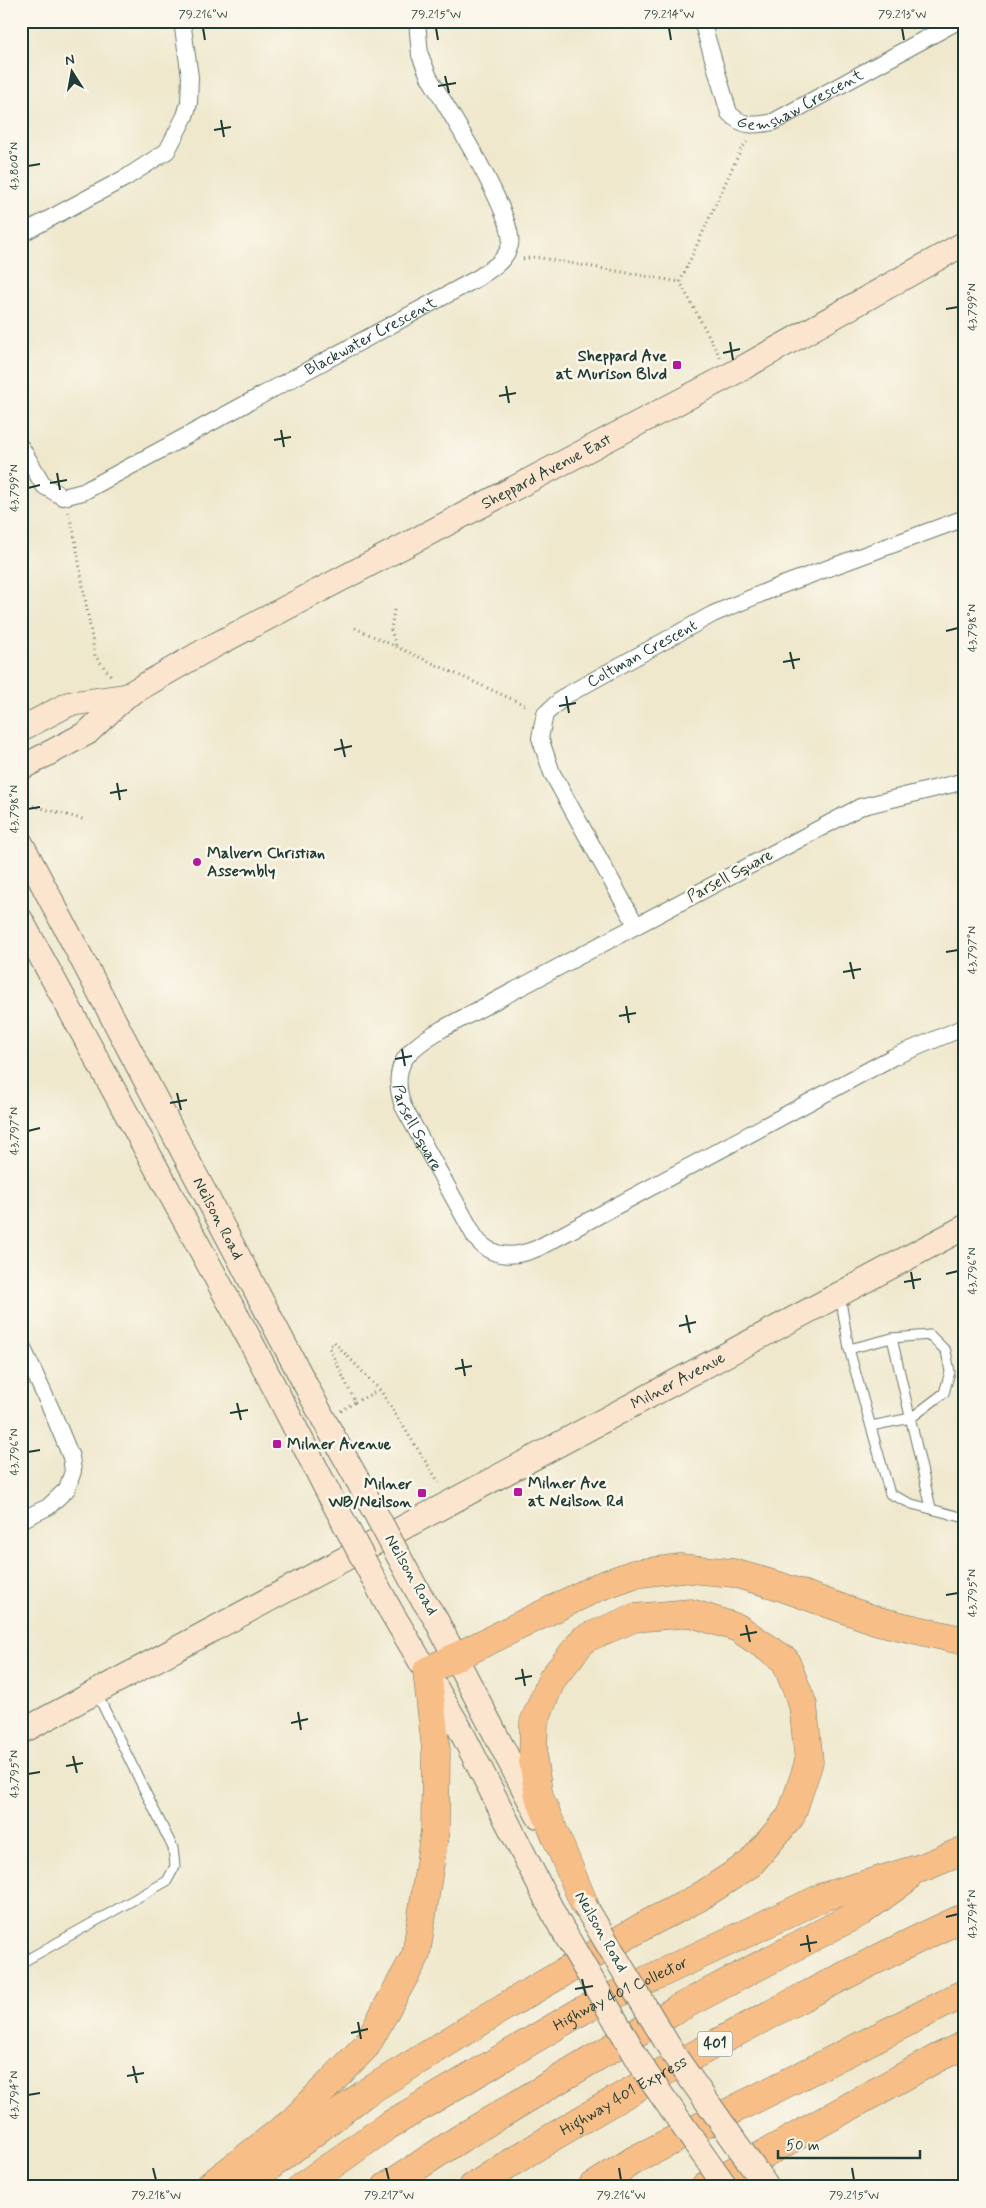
<svg xmlns="http://www.w3.org/2000/svg" width="986" height="2208" font-family="Mynerve,sans-serif">
  <style>
    .lines { fill: none; stroke-linecap: round; stroke-linejoin: round }
    .lane-casing { stroke: #68796a; stroke-width: 11 }
    .street-casing { stroke: #68796a; stroke-width: 18 }
    .secondary-casing { stroke: #68796a; stroke-width: 26 }
    .highway-casing { stroke: #68796a; stroke-width: 29 }
    .path { stroke: #68796a; stroke-width: 3; stroke-dasharray: 1 4; stroke-linecap: butt }
    .lane { stroke: #fff; stroke-width: 9 }
    .street { stroke: #fff; stroke-width: 16 }
    .secondary { stroke: #fce5cf; stroke-width: 24 }
    .highway { stroke: #f7be88; stroke-width: 28 }
    .secondary-bridge-casing { stroke: #68796a; stroke-width: 26; stroke-linecap: butt }
    .secondary-bridge { stroke: #fce5cf; stroke-width: 24 }
    .ticks { fill: none; stroke: #1f3d34; stroke-width: 2 }
    .poi-dot { fill: #b5179e; stroke: #fbf7ec; stroke-width: 2 }
    .labels { text-anchor: middle; dominant-baseline: central; stroke-width: 5; stroke-linejoin: round; paint-order: stroke }
    .shield { fill: #fbf7ec; stroke: #61756b; stroke-width: 1 }
    .shield-label { font-size: 15px; font-weight: bold; fill: #1f3d34 }
    .street-label { font-size: 16px; fill: #1f3d34; stroke: #fbf7ec }
    .poi-label { font-size: 16px; font-weight: bold; fill: #1f3d34; stroke: #fbf7ec; text-anchor: start }
    .neatline { fill: none; stroke: #1f3d34; stroke-width: 2 }
    .ticks-label { font-size: 12px; text-anchor: middle; fill: #1f3d34 }
  </style>
  <rect width="100%" height="100%" fill="#fbf7ec"/>
  <filter id="ink" filterUnits="userSpaceOnUse"><feTurbulence type="fractalNoise" baseFrequency=".02" numOctaves="2"/><feDisplacementMap in="SourceGraphic" scale="10" xChannelSelector="R" yChannelSelector="G"/><feConvolveMatrix kernelMatrix="1 2 1 2 8 2 1 2 1" color-interpolation-filters="sRGB"/></filter>
  <filter id="wash" filterUnits="userSpaceOnUse"><feTurbulence type="fractalNoise" baseFrequency=".0096" numOctaves="4" result="noise"/><feDisplacementMap in="SourceGraphic" scale="20" xChannelSelector="R" yChannelSelector="G"/><feGaussianBlur stdDeviation="1.12" result="paint"/><feColorMatrix in="noise" values="0 0 0 0 0 0 0 0 0 0 0 0 0 0 0 0 0 1.4 0 .05"/><feComposite in="paint" operator="in"/></filter>
  <g filter="url(#wash)">
    <rect width="100%" height="100%" fill="#efe8cd"/>
  </g>
  <g filter="url(#ink)">
    <g class="lines">
      <defs>
        <g id="lane">
          <path d="M840 1295 849 1349 890 1494 912 1504 965 1518"/>
          <path d="M892 1338 931 1508"/>
          <path d="M849 1349 892 1338 930 1335 946 1351 950 1372 944 1393 911 1418 871 1426"/>
          <path d="M21 1963 167 1881 175 1866 173 1848 96 1692"/>
        </g>
        <g id="street">
          <path id="s1" d="M702 21 729 113C742 127 755 126 773 122L958 21"/>
          <path d="M21 234 127 177 167 151 185 116 189 103 190 77 182 21"/>
          <path id="s2" d="M21 447 44 486 63 497 83 492 476 279C490 270 505 262 510 245 517 218 446 106 429 77L420 55 417 21"/>
          <path id="s3" d="M965 781 860 807 442 1029C408 1049 389 1064 403 1106L475 1237C491 1259 515 1258 538 1248L893 1057 965 1027"/>
          <path id="s4" d="M636 925 552 773 540 738 545 714 565 696 713 614 777 587 965 518"/>
          <path d="M21 1344 52 1411 71 1457 73 1471 67 1489 48 1507 21 1520"/>
        </g>
        <g id="secondary">
          <path d="M21 729 69 704 126 696"/>
          <path id="s5" d="M21 768 87 733 126 696 204 651 730 375 965 243"/>
          <path id="s6" d="M21 843 324 1420 357 1479"/>
          <path d="M21 920 250 1340 329 1494"/>
          <path d="M418 1592 435 1618 538 1816"/>
          <path d="M389 1608 459 1727 557 1920"/>
          <path id="s7" d="M21 1732 965 1227"/>
        </g>
        <g id="highway">
          <path d="M208 2187 292 2122 366 2046 416 1955 435 1830 436 1750 427 1671 598 1587 634 1574 680 1568 733 1573 776 1585 878 1621 965 1641"/>
          <path d="M243 2187 364 2094 504 2007 647 1924 698 1898 750 1864 791 1816 809 1762 803 1705 785 1660 738 1628 691 1613 634 1618 584 1639 552 1679 534 1722 533 1761 539 1796 585 1906"/>
          <path id="s8" d="M301 2187 386 2127 583 2010 823 1897 924 1867 965 1850"/>
          <path d="M386 2187 461 2138 677 2009 861 1912 906 1879"/>
          <path id="s9" d="M473 2187C575 2121 681 2061 788 2005 847 1974 905 1944 965 1917"/>
          <path d="M592 2187 634 2160 965 1993"/>
          <path d="M705 2187 937 2058 965 2045"/>
        </g>
      </defs>
      <use href="#lane" class="lane-casing"/>
      <use href="#street" class="street-casing"/>
      <use href="#secondary" class="secondary-casing"/>
      <use href="#highway" class="highway-casing"/>
      <g class="path">
        <path d="M523 259 535 257 680 282"/>
        <path d="M720 357 680 282 741 149 747 142"/>
        <path d="M68 512 74 533 95 656 112 677"/>
        <path d="M394 610 391 630 396 646"/>
        <path d="M355 628 527 706"/>
        <path d="M33 806 86 820"/>
        <path d="M355 1402 380 1390"/>
        <path d="M341 1411 355 1402 329 1347 334 1342 380 1390 440 1484"/>
      </g>
      <use href="#lane" class="lane"/>
      <use href="#street" class="street"/>
      <use href="#secondary" class="secondary"/>
      <use href="#highway" class="highway"/>
      <defs>
        <g id="secondary-bridge">
          <path d="M357 1479 418 1592"/>
          <path d="M329 1494 389 1608"/>
          <path d="M585 1906 674 2055 767 2187"/>
          <path d="M557 1920 646 2073 726 2187"/>
        </g>
      </defs>
      <use href="#secondary-bridge" class="secondary-bridge-casing"/>
      <use href="#secondary-bridge" class="secondary-bridge"/>
    </g>
  </g>
  <path class="ticks" d="M203 28 205 40M436 28 438 40M669 28 671 40M902 28 904 40M445 76 449 93M438 86 456 83M221 120 224 137M214 130 231 127M28 166 40 164M946 309 958 307M730 342 733 360M723 353 740 349M506 386 509 403M499 396 516 393M281 430 284 447M274 440 291 437M57 473 60 490M50 483 67 480M28 488 40 485M946 631 958 628M790 652 794 669M783 662 800 659M566 696 569 713M559 706 576 703M341 739 345 757M334 750 352 746M117 783 120 800M110 793 127 790M28 809 40 807M946 952 958 950M850 962 854 979M843 972 861 969M626 1006 629 1023M619 1016 636 1013M402 1049 405 1066M395 1059 412 1056M177 1093 181 1110M170 1103 187 1100M28 1131 40 1128M911 1272 914 1289M946 1274 958 1271M904 1282 921 1279M686 1315 690 1333M679 1326 696 1322M462 1359 465 1376M455 1369 472 1366M237 1403 241 1420M230 1413 248 1410M28 1452 40 1450M946 1595 958 1593M746 1625 750 1642M740 1635 757 1632M522 1669 525 1686M515 1679 532 1676M298 1712 301 1730M291 1723 308 1719M73 1756 77 1773M66 1766 83 1763M28 1774 40 1772M946 1917 958 1914M807 1935 810 1952M800 1945 817 1942M582 1979 586 1996M575 1989 593 1986M358 2022 361 2039M351 2033 368 2029M133 2066 137 2083M127 2076 144 2073M28 2095 40 2093M153 2168 156 2180M386 2168 389 2180M619 2168 621 2180M852 2168 854 2180"/>
  <g class="poi-dot">
    <rect x="672" y="360" width="10" height="10" rx="2.5"/>
    <circle cx="197" cy="862" r="5"/>
    <rect x="272" y="1439" width="10" height="10" rx="2.5"/>
    <rect x="513" y="1487" width="10" height="10" rx="2.5"/>
    <rect x="417" y="1488" width="10" height="10" rx="2.5"/>
  </g>
  <g class="labels">
    <rect class="shield" x="697.5" y="2031.5" width="35" height="25" rx="4"/>
    <g class="shield-label">
      <text x="715" y="2044">401</text>
    </g>
    <g class="street-label">
      <text stroke="none"><textPath href="#s1" startOffset="176">Gemshaw Crescent</textPath></text>
      <text stroke="none"><textPath href="#s2" startOffset="415">Blackwater Crescent</textPath></text>
      <text stroke="none"><textPath href="#s5" startOffset="605">Sheppard Avenue East</textPath></text>
      <text stroke="none"><textPath href="#s4" startOffset="350">Coltman Crescent</textPath></text>
      <text transform="translate(730 876) rotate(-28)">Parsell Square</text>
      <text stroke="none"><textPath href="#s3" startOffset="704">Parsell Square</textPath></text>
      <text stroke="none"><textPath href="#s6" startOffset="424">Neilson Road</textPath></text>
      <text stroke="none"><textPath href="#s7" startOffset="745">Milner Avenue</textPath></text>
      <text transform="translate(411 1575) rotate(60)">Neilson Road</text>
      <text transform="translate(601 1932) rotate(60)">Neilson Road</text>
      <text stroke="none"><textPath href="#s8" startOffset="374">Highway 401 Collector</textPath></text>
      <text stroke="none"><textPath href="#s9" startOffset="176">Highway 401 Express</textPath></text>
    </g>
    <g class="poi-label">
      <text x="667" y="356" text-anchor="end">Sheppard Ave<tspan x="667" dy="18">at Murison Blvd</tspan></text>
      <text x="207" y="853">Malvern Christian<tspan x="207" dy="18">Assembly</tspan></text>
      <text x="287" y="1444">Milner Avenue</text>
      <text x="528" y="1483">Milner Ave<tspan x="528" dy="18">at Neilson Rd</tspan></text>
      <text x="412" y="1484" text-anchor="end">Milner<tspan x="412" dy="18">WB/Neilson</tspan></text>
    </g>
  </g>
  <rect width="986" height="2208" fill="none" stroke="#fbf7ec" stroke-width="55"/>
  <g transform="translate(72 72) rotate(349)" stroke="#fbf7ec" stroke-width="4" paint-order="stroke">
  <path d="M0-4L9 19L0 12L-9 19Z" fill="#1f3d34"/>
  <text y="-8" font-size="14" font-weight="bold" text-anchor="middle" fill="#1f3d34">N</text>
  </g>
  <path d="M778 2150v8h142v-8" fill="none" stroke="#1f3d34" stroke-width="2.5"/>
  <text x="786" y="2150" font-size="15" fill="#1f3d34" stroke="#fbf7ec" stroke-width="4" paint-order="stroke">50 m</text>
  <rect x="28" y="28" width="930" height="2152" class="neatline"/>
  <g class="ticks-label">
    <text x="203" y="18">79.216°W</text>
    <text x="436" y="18">79.215°W</text>
    <text x="669" y="18">79.214°W</text>
    <text x="902" y="18">79.213°W</text>
    <text transform="translate(14 166) rotate(-90)" y="4">43.800°N</text>
    <text transform="translate(972 307) rotate(-90)" y="4">43.799°N</text>
    <text transform="translate(14 488) rotate(-90)" y="4">43.799°N</text>
    <text transform="translate(972 628) rotate(-90)" y="4">43.798°N</text>
    <text transform="translate(14 809) rotate(-90)" y="4">43.798°N</text>
    <text transform="translate(972 950) rotate(-90)" y="4">43.797°N</text>
    <text transform="translate(14 1131) rotate(-90)" y="4">43.797°N</text>
    <text transform="translate(972 1271) rotate(-90)" y="4">43.796°N</text>
    <text transform="translate(14 1452) rotate(-90)" y="4">43.796°N</text>
    <text transform="translate(972 1593) rotate(-90)" y="4">43.795°N</text>
    <text transform="translate(14 1774) rotate(-90)" y="4">43.795°N</text>
    <text transform="translate(972 1914) rotate(-90)" y="4">43.794°N</text>
    <text transform="translate(14 2095) rotate(-90)" y="4">43.794°N</text>
    <text x="156" y="2199">79.218°W</text>
    <text x="389" y="2199">79.217°W</text>
    <text x="621" y="2199">79.216°W</text>
    <text x="854" y="2199">79.215°W</text>
  </g>
</svg>
